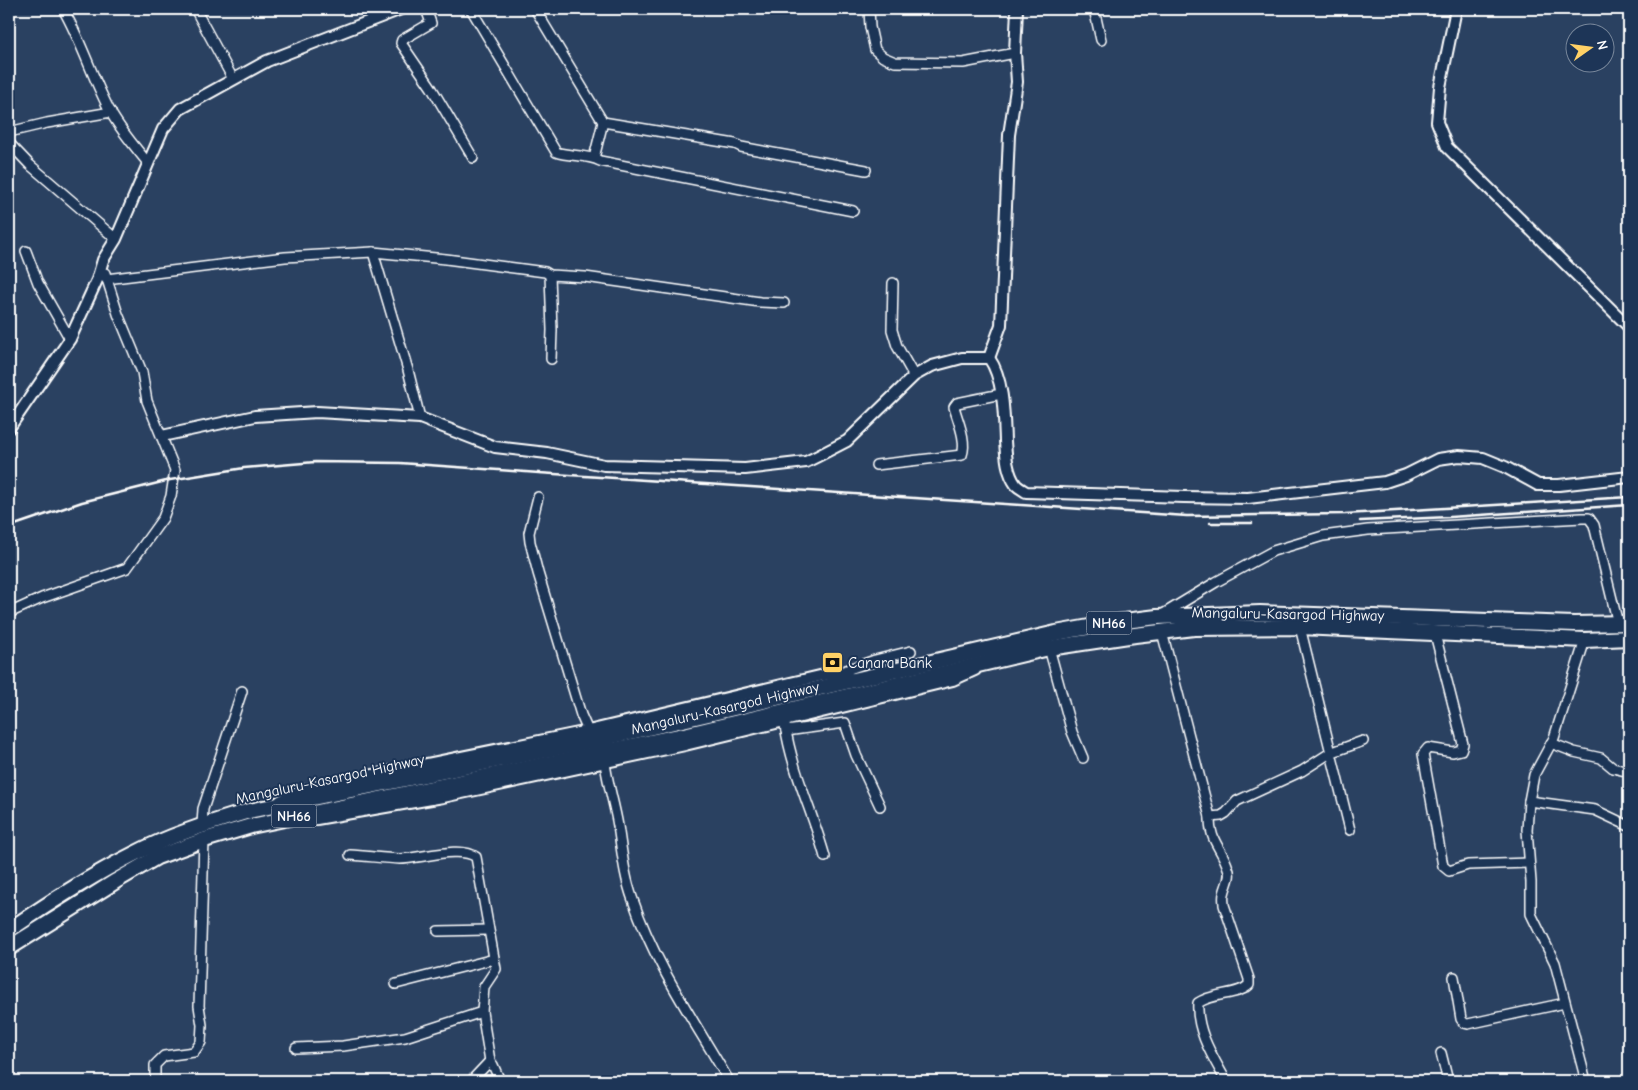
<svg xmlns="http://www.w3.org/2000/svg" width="1638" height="1090" font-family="'Comic Neue',sans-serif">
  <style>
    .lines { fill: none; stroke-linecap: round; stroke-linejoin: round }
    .minor-casing { stroke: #fff; stroke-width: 12 }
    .tertiary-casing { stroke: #fff; stroke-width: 14 }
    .trunk-casing { stroke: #fff; stroke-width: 18 }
    .minor { stroke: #1d3557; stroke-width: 9 }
    .tertiary { stroke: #1d3557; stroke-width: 10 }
    .trunk { stroke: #1d3557; stroke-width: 14 }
    .rail { stroke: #fff; stroke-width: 2.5 }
    .labels { text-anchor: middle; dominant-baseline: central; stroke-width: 4; stroke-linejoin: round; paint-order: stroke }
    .shield { fill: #1d3557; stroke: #bbc2cd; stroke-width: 1 }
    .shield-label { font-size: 14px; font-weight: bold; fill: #fff }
    .street-label { font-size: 15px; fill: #fff; stroke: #1d3557 }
    .poi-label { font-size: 15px; fill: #fff; stroke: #1d3557; text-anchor: start }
  </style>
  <rect width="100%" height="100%" fill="#2a4161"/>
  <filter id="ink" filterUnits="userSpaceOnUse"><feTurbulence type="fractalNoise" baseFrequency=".02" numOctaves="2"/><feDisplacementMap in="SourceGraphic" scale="10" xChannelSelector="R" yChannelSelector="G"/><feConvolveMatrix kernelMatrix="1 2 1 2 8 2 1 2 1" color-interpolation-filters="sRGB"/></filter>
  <g filter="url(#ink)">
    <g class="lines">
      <defs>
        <g id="minor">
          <path d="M63 9C82 42 93 80 111 113 122 132 135 147 148 163"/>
          <path d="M195 9 233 79"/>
          <path d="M426 9 431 23 402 40 401 43 431 87 473 158"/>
          <path d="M471 9 556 152C570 157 587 154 600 161L853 211"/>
          <path d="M535 9 603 122 594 158"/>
          <path d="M869 9 870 27 875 50 883 57 895 62 963 63 1015 53"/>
          <path d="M1094 9 1101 40"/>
          <path d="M603 122 735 144 741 147 866 170"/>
          <path d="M9 132 47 123 111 112"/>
          <path d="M9 143 30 165 116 239"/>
          <path d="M26 251 38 283 70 339"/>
          <path d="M373 252 408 370 420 418"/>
          <path d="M550 275 552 330 551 359"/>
          <path d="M106 279 285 257 373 252 446 259 545 272 550 275 585 277 760 302 784 303"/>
          <path d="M893 283 892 330 897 346 914 376"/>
          <path d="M876 465 962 455C967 441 958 421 954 407L957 403 1001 394"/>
          <path d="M538 497 529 533 530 542 538 573 581 715 588 731"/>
          <path d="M9 613 42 598 127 568 163 518 171 496 175 470 147 401 142 372 118 314 105 273"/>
          <path d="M1160 616 1216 582 1273 551 1323 536 1368 530 1582 518H1589L1594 525 1618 624"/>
          <path d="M1300 627 1350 830"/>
          <path d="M1162 632 1210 817C1209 841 1222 848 1228 868 1232 877 1226 884 1224 894 1223 898 1224 902 1224 905L1249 979V985C1237 996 1214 992 1198 1003 1196 1031 1213 1057 1226 1081"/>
          <path d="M1435 634 1463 744 1461 750 1453 752 1428 748 1423 754 1443 866 1449 871 1468 865 1529 863"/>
          <path d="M1585 640 1554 738 1534 775 1529 801 1527 830 1531 882V914L1555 963 1586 1081"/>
          <path d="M1049 648 1072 732 1083 758"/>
          <path d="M835 674 875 660 911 651"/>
          <path d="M785 725C792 771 813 813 825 857"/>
          <path d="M786 731 845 723 856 755 880 806"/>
          <path d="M1551 743 1574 752 1601 758 1613 768 1629 772"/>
          <path d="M604 755C606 779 614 802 618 826 622 851 624 876 633 900 655 965 695 1022 729 1081"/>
          <path d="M1529 801 1595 810 1629 826"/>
          <path d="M1210 817 1221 816 1226 813 1237 801 1302 771 1330 753 1363 741"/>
          <path d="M202 825 203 809 242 691"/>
          <path d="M350 855C366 856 383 858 400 859 419 859 461 845 476 857L496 969 484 987 483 1000 482 1012 490 1061 493 1065 500 1081"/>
          <path d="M438 931 488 930"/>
          <path d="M1454 977 1461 1019 1464 1023 1468 1024 1565 1003"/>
          <path d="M396 984 494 959"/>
          <path d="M296 1048 343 1046 405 1037 482 1012"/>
          <path d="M1441 1053 1448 1081"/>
          <path d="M155 1081V1065L164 1056 194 1052 201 1042 202 1025 199 1006 204 840"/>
          <path d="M471 1081 490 1061"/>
        </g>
        <g id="tertiary">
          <path d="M1456 9 1440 87 1437 122 1447 147 1629 327"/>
          <path d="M989 358C1004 379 1004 416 1005 441 1006 456 1007 473 1016 485 1019 488 1023 490 1026 492L1184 497 1248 498 1385 482 1406 475 1438 459 1459 456 1483 458 1505 467 1538 485H1559L1629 477"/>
          <path d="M989 358 1001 325 1009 135 1017 82 1015 53 1017 9"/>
          <path d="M9 428 70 339 97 280 103 260 116 239 163 129 180 109 267 61 401 9"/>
          <path d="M162 436 255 416 317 412 420 418 495 447 547 453 604 465 745 469 806 462 818 456 847 441 914 376 932 366 962 358H989"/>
          <path d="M280 801C297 792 316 787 334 783L588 731 824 675C836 673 844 675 855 680"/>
          <path d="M305 821 443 797 685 745 953 680 975 670"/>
        </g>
        <g id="trunk">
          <path d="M9 930C49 903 90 876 134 854 170 835 210 823 249 811L601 739 1056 633 1117 622 1157 617 1260 613 1574 624 1629 623"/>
          <path d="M9 948 116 881 157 857 204 840 251 826 688 734 1049 648 1135 635 1194 628 1300 627 1585 640 1629 638"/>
        </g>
      </defs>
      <use href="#minor" class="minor-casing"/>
      <use href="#tertiary" class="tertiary-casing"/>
      <use href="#trunk" class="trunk-casing"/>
      <use href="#minor" class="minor"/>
      <use href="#tertiary" class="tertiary"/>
      <use href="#trunk" class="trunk"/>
      <g class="rail">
        <path d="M1360 521 1450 517 1629 505"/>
        <path d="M1210 523H1252"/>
        <path d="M9 527 82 502 170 480 244 468 315 462 400 463 539 473 1187 516 1345 514 1629 497"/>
      </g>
    </g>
  </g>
  <defs>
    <symbol id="bank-square" viewBox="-11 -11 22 22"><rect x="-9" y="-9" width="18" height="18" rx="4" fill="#ffd166" stroke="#1d3557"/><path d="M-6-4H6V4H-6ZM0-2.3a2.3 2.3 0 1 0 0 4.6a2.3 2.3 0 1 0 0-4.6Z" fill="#111"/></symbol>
  </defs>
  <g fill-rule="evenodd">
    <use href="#bank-square" x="820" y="650" width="25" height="25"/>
  </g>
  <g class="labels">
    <g class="shield">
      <rect x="1086.5" y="611.5" width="45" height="23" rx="4"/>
      <rect x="271.5" y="804.5" width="45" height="23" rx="4"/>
    </g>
    <g class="shield-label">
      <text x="1109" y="623">NH66</text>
      <text x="294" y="816">NH66</text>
    </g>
    <g class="street-label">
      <text transform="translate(1288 614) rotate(1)">Mangaluru-Kasargod Highway</text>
      <text transform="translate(725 708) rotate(-13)">Mangaluru-Kasargod Highway</text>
      <text transform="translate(330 779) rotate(-12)">Mangaluru-Kasargod Highway</text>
    </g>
    <g class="poi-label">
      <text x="848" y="663">Canara Bank</text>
    </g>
  </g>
  <rect width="1638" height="1090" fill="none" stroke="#1d3557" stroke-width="30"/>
  <rect x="15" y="15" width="1608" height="1060" fill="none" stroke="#fff" stroke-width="2" filter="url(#ink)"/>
  <g transform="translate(1590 48) rotate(76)"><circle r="24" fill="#1d3557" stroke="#77869a"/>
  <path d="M0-4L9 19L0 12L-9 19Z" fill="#ffd166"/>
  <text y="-8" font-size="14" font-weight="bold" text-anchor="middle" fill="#ffffff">N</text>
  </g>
</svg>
